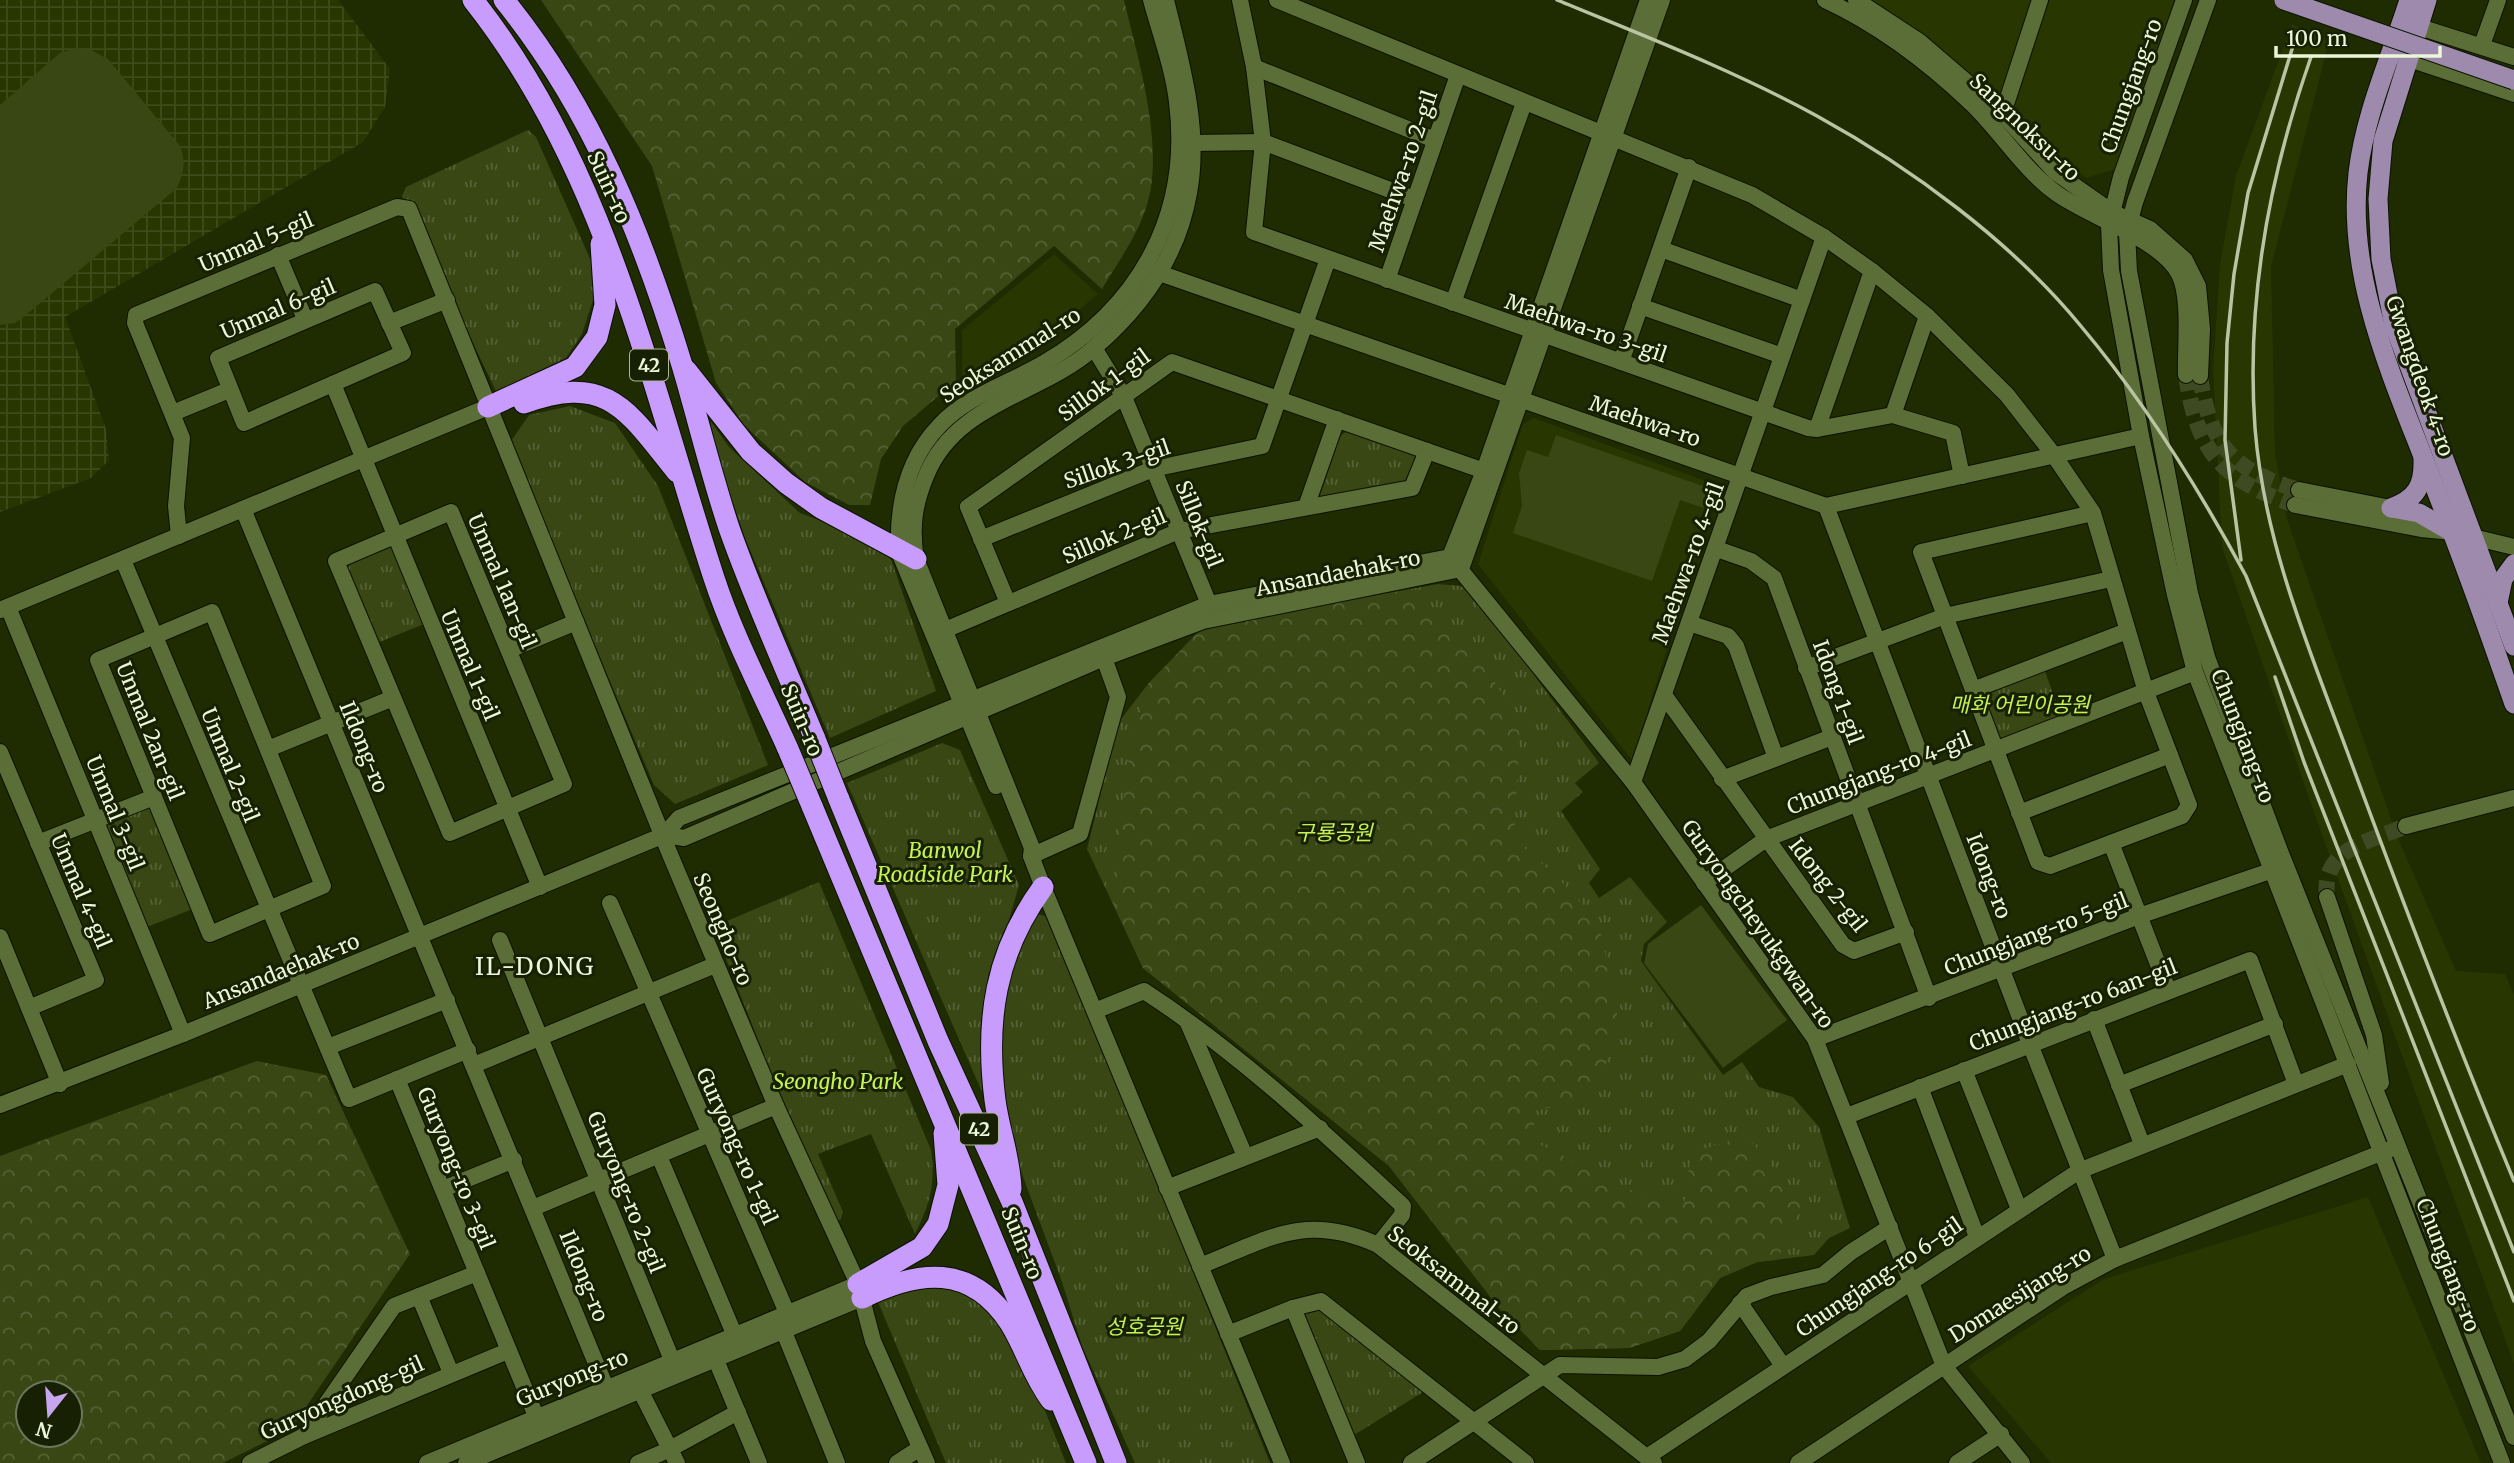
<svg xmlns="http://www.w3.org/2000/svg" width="2514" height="1463" font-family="Merriweather,'Noto Sans KR',serif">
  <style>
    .built { fill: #283602 }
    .industrial { fill: url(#industrial-grid) }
    .grass { fill: url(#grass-tufts) }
    .forest { fill: url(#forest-crowns); fill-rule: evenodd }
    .pitch { fill: #384714 }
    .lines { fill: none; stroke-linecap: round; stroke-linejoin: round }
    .minor-tunnel { stroke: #3e4a21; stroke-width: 16; stroke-dasharray: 16 8; stroke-linecap: butt }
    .minor-casing { stroke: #0b1200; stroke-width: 18 }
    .major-casing { stroke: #0b1200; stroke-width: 21 }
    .highway-casing { stroke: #0b1200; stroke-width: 23 }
    .minor { stroke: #5c6e37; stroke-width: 16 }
    .major { stroke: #9d8aad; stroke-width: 19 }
    .highway { stroke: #c89cfc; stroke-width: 21 }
    .rail { stroke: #b8c4a3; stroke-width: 3.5 }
    .major-bridge-casing { stroke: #0b1200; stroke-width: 21; stroke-linecap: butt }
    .highway-bridge-casing { stroke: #0b1200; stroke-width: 23; stroke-linecap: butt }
    .major-bridge { stroke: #9d8aad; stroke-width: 19 }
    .highway-bridge { stroke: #c89cfc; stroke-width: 21 }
    .labels { text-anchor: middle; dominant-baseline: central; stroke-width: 6; stroke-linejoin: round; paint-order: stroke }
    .shield { fill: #182004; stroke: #acb699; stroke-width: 2 }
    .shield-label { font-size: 19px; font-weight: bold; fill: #ebf7d9 }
    .street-label { font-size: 21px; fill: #ebf7d9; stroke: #182004 }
    .park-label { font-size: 21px; font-style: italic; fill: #c4f353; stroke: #182004 }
    .quarter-label { font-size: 24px; letter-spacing: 2px; fill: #ebf7d9; stroke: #182004 }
  </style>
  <defs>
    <pattern id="industrial-grid" width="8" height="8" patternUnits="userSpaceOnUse" patternTransform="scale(1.75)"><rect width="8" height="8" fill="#283602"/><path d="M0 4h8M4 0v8" fill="none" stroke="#3d4a1a"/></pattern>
    <pattern id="grass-tufts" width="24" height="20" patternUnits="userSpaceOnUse" patternTransform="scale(1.75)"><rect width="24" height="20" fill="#384714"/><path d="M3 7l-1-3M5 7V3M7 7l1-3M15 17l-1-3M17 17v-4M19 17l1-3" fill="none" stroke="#556236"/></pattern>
    <pattern id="forest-crowns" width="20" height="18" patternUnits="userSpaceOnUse" patternTransform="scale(1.75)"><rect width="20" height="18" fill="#384714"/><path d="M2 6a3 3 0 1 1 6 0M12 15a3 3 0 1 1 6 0" fill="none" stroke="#556236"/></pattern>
  </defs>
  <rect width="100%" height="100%" fill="#1f2b01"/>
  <g class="built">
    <path d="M1867 0H2175L2115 169 2086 178Z"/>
    <path d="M2292 24 2329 42 2271 267 2275 453 2287 519 2397 836 2456 971 2505 974 2514 995V1364L2317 821 2222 547 2213 369 2220 264 2236 176Z"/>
    <path d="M1054 254 1098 294 1064 323 984 370 962 379V330Z"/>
    <path d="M1534 418 1719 486 1632 760 1478 564 1523 424Z"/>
    <path d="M2368 1197 2481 1463H2051L1968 1366 2104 1279Z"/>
  </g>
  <path class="industrial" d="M0 0H338L390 69 385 107 363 142 65 317 106 429 109 460 91 478 0 512Z"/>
  <g class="grass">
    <path d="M528 130 536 137 595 270 593 300 582 334 566 358 496 391 402 196 406 187Z"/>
    <path d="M570 406 615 423 658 486 768 765 675 804 654 785 509 444 529 415Z"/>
    <path d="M711 422 729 447 800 513 870 539 891 559 936 691 830 738 745 538 709 432Z"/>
    <path d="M1348 431 1414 454 1417 461 1410 481 1323 499 1320 495 1341 435Z"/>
    <path d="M388 546 393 548 424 624 377 643 346 567 348 562Z"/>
    <path d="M1438 584 1461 586 1486 610 1599 763 1575 783 1583 792 1561 811 1600 869 1589 883 1599 898 1630 877 1667 922 1644 944 1641 961 1723 1075 1742 1062 1759 1087 1793 1097 1819 1127 1850 1228 1829 1238 1814 1255 1757 1262 1720 1278 1680 1331 1629 1348 1540 1350 1499 1308 1389 1166 1143 968 1087 849 1118 723 1148 684 1203 627Z"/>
    <path d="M2043 666 2062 718 2001 739 1996 737 1980 693Z"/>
    <path d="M942 743 960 750 1019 885 987 997 982 1092 847 783Z"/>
    <path d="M149 806 154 808 195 908 147 927 106 828 108 823Z"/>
    <path d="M819 882 931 1150C936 1183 930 1204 915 1234L871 1134 818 1154 843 1212 841 1219 831 1224 717 936 720 924Z"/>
    <path d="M1030 913 1046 916 1113 1073 1270 1463H1135L1082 1346 1062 1282 1015 1155 995 1053V1021Z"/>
    <path d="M929 1280 988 1302 1033 1381 1066 1463H946L878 1302 898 1283Z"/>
    <path d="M1318 1308 1423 1392 1351 1437 1304 1316 1310 1309Z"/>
  </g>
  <g class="forest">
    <path d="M541 0H1124C1138 59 1166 149 1146 208 1137 236 1117 264 1102 289L1054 246 955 329 956 381 903 426 881 459 870 505H849L805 482 744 425 716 383 652 166Z"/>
    <path d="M1411 589 1475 649 1520 724 1514 839 1561 881 1599 923 1619 1024 1595 1096 1535 1111 1533 1141 1635 1192 1684 1205 1691 1153 1745 1136 1766 1158 1802 1206 1777 1260 1757 1262 1720 1278 1680 1331 1629 1348 1540 1350 1499 1308 1389 1166 1143 968 1109 895 1114 875 1129 756 1148 684 1203 627Z"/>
    <path d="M257 1061 326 1075 410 1254 291 1429 223 1463H0V1156ZM28 1393H70V1435H28Z"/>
  </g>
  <g class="pitch">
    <path d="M72 49 91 50 108 59 180 146C186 162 184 172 177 188L26 315 15 323 0 325V105L60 53Z"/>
    <path d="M1556 435 1717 491 1710 510 1680 500 1652 581 1513 533 1522 506 1519 473 1527 450 1548 457Z"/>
    <path d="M1701 905 1787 1020 1723 1068 1644 963 1648 944Z"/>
  </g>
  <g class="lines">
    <g class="minor-tunnel">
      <path d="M2186 375C2197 452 2222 480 2295 505"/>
      <path d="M2200 376C2210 446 2232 470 2299 490"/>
      <path d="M2327 897C2321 848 2369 842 2406 826"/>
    </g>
    <defs>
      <g id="minor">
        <path d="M1166 0C1181 62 1201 128 1189 193 1178 256 1142 307 1094 348 1039 396 956 402 926 476 914 505 911 528 916 559L1032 848 1031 856 1043 887 1282 1463"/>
        <path d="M1240 0 1254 67 1263 142 1254 232 1808 428 1817 429 1893 415 1953 433 1962 476"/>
        <path d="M1277 0 1752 195 1824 237 1872 271 1927 316 2007 395 2053 454 2093 513 2146 692 2189 805 2182 816 2050 866 2038 862 1921 552 2093 513"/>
        <path d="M1825 0C1879 25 1929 63 1972 104 2000 131 2025 171 2056 193 2089 217 2161 239 2179 274 2191 297 2185 349 2186 375"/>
        <path d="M1856 0 1920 42 1998 109 2055 172 2112 212 2150 229 2185 260 2198 286 2202 329 2200 376"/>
        <path d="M2184 0 2121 177 2109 225 2111 270 2141 436 2175 595 2195 672 2502 1463"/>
        <path d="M2208 0 2135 202 2127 232 2129 271 2190 593 2207 657 2280 851 2514 1437"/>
        <path d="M2410 24 2514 57"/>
        <path d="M2482 45 2498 0"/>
        <path d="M2400 56 2514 94"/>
        <path d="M1254 67 1435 140"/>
        <path d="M1998 109 2007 101 2040 0"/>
        <path d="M1192 143 1263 142 1414 199"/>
        <path d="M1661 249 1802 300"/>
        <path d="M278 255 305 319"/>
        <path d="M1145 268 1826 506 2141 436"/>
        <path d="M1387 280 1458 75"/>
        <path d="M375 291 403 353 244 423 218 358Z"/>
        <path d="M1453 303 1524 103"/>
        <path d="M1640 306 1782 356"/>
        <path d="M389 323 447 300"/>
        <path d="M1094 348 1124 397 1209 604"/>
        <path d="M1621 362 1689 167"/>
        <path d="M333 384 540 887"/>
        <path d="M173 413 229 390"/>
        <path d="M1893 415 1927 316"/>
        <path d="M1817 429 1872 271"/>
        <path d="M2299 490 2391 508"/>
        <path d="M2295 505 2421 529 2452 532 2514 547"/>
        <path d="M1826 506 2030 1044 2115 1259"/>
        <path d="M1306 507 1337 419"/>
        <path d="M243 509 612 1402"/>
        <path d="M451 512 564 784 450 833 336 561Z"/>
        <path d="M179 536 176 506 182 438 135 323 136 315 397 207 409 209 669 852 776 1106 858 1284 873 1341 927 1463"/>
        <path d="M981 539 1153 469 1262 446 1328 259"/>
        <path d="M1717 549 1751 561 1774 578 1929 998"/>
        <path d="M123 560 349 1099 468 1050"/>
        <path d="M1454 562 1633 782 1815 1039 1944 1366 2022 1463"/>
        <path d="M1008 603 968 507 1172 362 1493 474"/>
        <path d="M8 607 183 1034"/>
        <path d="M0 610 488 407"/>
        <path d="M212 612 323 886 210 934 98 660Z"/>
        <path d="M1689 623 1728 636 1736 646 1776 758"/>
        <path d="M945 630 1179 531 1412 488 1427 451"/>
        <path d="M509 650 576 622"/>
        <path d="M1806 668 1945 616 2111 579"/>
        <path d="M1973 690 2127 631"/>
        <path d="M1664 695 1843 945 1854 951 1906 932"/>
        <path d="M268 749 393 698"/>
        <path d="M0 752 96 980 29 1008"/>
        <path d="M1722 779 1832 737"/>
        <path d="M1633 782 1824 237"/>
        <path d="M996 786 899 552C897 505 906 460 940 425 967 396 1010 383 1044 363 1140 307 1191 214 1177 102 1173 68 1160 33 1151 0"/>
        <path d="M2019 813 2170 755"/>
        <path d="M2406 826 2514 798"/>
        <path d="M664 835 684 838 1104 658 1203 621 1461 569 1662 0"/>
        <path d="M38 843 154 797"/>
        <path d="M2111 843 2168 990"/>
        <path d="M1031 856 1080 834 1118 697 1104 658"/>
        <path d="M1704 883 1766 839 2195 672"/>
        <path d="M2327 897 2374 1035 2381 1083"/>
        <path d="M610 903 788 1315"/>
        <path d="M0 937 60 1084"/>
        <path d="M500 940 672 1360"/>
        <path d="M1095 1011 1144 991C1238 1052 1321 1130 1403 1206L1402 1215 1378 1245"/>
        <path d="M2094 1019 2142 1144"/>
        <path d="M1188 1023 1245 1156"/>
        <path d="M1815 1039 2139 916 2273 870"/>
        <path d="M328 1047 447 1000"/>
        <path d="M474 1065 715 965"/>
        <path d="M1964 1070 2019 1209"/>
        <path d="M397 1079 536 1416"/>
        <path d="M2119 1085 2275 1024"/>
        <path d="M1920 1087 1977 1237"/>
        <path d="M0 1105 183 1034 664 835 679 818 1209 604 1450 557 1484 471 1648 0"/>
        <path d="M1847 1116 2250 960 2296 1084"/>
        <path d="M659 1156 735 1336"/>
        <path d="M1167 1188 1320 1128"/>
        <path d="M443 1189 514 1160"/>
        <path d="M533 1208 776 1106"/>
        <path d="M1200 1266C1269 1239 1304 1212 1378 1245L1654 1463"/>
        <path d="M419 1296 451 1373"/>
        <path d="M1740 1303 1783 1366"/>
        <path d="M1293 1308 1357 1463"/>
        <path d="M784 1332 837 1463"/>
        <path d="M1228 1334 1293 1308 1321 1301 1526 1463"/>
        <path d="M716 1360 759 1463"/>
        <path d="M640 1390 677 1463"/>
        <path d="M304 1436 394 1306 477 1273"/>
        <path d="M1647 1457 2079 1171 2348 1064"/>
        <path d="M250 1463 304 1436 508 1351"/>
        <path d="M427 1463 858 1284"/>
        <path d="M466 1463 862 1298"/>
        <path d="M638 1463 668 1450 738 1412"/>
        <path d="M897 1463 920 1448"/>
        <path d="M1411 1463 1560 1365 1658 1367 1685 1359 1709 1341 1747 1296 1771 1287 1823 1275 1851 1252 1890 1227"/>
        <path d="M1798 1463 2063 1287 2115 1259 2393 1148"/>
        <path d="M1957 1463 2001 1434"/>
      </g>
      <g id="major">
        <path d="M2409 0C2391 57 2365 113 2358 173 2346 281 2395 382 2432 480 2461 554 2488 629 2514 704"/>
        <path d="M2427 0 2383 141 2378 199 2381 259 2394 325 2514 646"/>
        <path d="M2391 508C2416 499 2424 486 2423 459"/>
        <path d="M2392 508 2419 513 2452 532"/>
        <path d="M2498 603 2503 579 2514 564"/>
      </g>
      <g id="highway">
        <path d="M473 0C606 168 649 379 714 578 733 636 763 693 788 749"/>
        <path d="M504 0C591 107 642 234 682 365 698 419 711 474 729 528 754 599 786 669 815 739"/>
        <path d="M686 370 751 452 786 483 821 508 916 559"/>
        <path d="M524 403C609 372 628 412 677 472"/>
        <path d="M488 407 575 367 597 337 605 305 601 244"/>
        <path d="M838 797 938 1041 1012 1202 1116 1463"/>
        <path d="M812 806 1086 1463"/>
        <path d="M1011 1189C1010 1157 999 1131 995 1100 985 1020 995 953 1043 887"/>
        <path d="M858 1284 922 1247 938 1224 948 1185 944 1133"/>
        <path d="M862 1298C918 1270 971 1263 1010 1323 1026 1349 1032 1374 1051 1400"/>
      </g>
    </defs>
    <use href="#minor" class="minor-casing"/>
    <use href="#major" class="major-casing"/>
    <use href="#highway" class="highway-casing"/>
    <use href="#minor" class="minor"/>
    <use href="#major" class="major"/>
    <use href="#highway" class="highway"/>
    <g class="rail">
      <path d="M1557 0C1644 36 1733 70 1817 116 1910 167 2012 242 2080 325 2145 402 2198 487 2246 576L2514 1252"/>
      <path d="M2311 57C2269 176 2246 302 2255 428 2264 542 2308 646 2347 751 2400 895 2455 1039 2514 1181"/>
      <path d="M2241 560 2225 440 2227 343 2234 274 2248 193 2293 46"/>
      <path d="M2275 677 2304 762 2514 1301"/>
    </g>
    <defs>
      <path id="major-bridge" d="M2284 0 2514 80"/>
      <g id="highway-bridge">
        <path d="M815 739 838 797"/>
        <path d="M788 749 812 806"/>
      </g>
    </defs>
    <use href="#major-bridge" class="major-bridge-casing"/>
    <use href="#highway-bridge" class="highway-bridge-casing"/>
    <use href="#major-bridge" class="major-bridge"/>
    <use href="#highway-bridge" class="highway-bridge"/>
  </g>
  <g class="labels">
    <g class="shield">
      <rect x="630" y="349.5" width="38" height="31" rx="5"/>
      <rect x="960" y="1113.5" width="38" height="31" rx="5"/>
    </g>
    <g class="shield-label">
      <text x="649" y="365">42</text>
      <text x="979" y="1129">42</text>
    </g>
    <g class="street-label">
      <text transform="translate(2131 86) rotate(-70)">Chungjang-ro</text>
      <text transform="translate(2025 127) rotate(44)">Sangnoksu-ro</text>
      <text transform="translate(1403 171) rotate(-71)">Maehwa-ro 2-gil</text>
      <text transform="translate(609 187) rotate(66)">Suin-ro</text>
      <text transform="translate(256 242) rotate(-23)">Unmal 5-gil</text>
      <text transform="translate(278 309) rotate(-23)">Unmal 6-gil</text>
      <text transform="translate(1586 328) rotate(19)">Maehwa-ro 3-gil</text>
      <text transform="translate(1010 355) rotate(-32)">Seoksammal-ro</text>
      <text transform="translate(2420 376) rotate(71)">Gwangdeok 4-ro</text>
      <text transform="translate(1104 385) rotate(-36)">Sillok 1-gil</text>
      <text transform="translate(1645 421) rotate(19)">Maehwa-ro</text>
      <text transform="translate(1117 464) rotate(-19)">Sillok 3-gil</text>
      <text transform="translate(1199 524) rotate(68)">Sillok-gil</text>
      <text transform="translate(1114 536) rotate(-23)">Sillok 2-gil</text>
      <text transform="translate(1688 563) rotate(-70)">Maehwa-ro 4-gil</text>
      <text transform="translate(1338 573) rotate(-11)">Ansandaehak-ro</text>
      <text transform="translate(502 581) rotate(67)">Unmal 1an-gil</text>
      <text transform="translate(470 665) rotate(67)">Unmal 1-gil</text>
      <text transform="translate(1838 692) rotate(70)">Idong 1-gil</text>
      <text transform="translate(802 720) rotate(67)">Suin-ro</text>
      <text transform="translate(150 731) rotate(68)">Unmal 2an-gil</text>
      <text transform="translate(2243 736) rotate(69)">Chungjang-ro</text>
      <text transform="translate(364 747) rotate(68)">Ildong-ro</text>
      <text transform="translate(230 765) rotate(68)">Unmal 2-gil</text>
      <text transform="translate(1879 773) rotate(-21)">Chungjang-ro 4-gil</text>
      <text transform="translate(115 813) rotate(68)">Unmal 3-gil</text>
      <text transform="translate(1989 876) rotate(69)">Idong-ro</text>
      <text transform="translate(1828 885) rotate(52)">Idong 2-gil</text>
      <text transform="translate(81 891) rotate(67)">Unmal 4-gil</text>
      <text transform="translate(1758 924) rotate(55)">Guryongcheyukgwan-ro</text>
      <text transform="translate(723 929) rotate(67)">Seongho-ro</text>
      <text transform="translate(2036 934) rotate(-21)">Chungjang-ro 5-gil</text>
      <text transform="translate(281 971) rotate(-22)">Ansandaehak-ro</text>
      <text transform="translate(2073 1005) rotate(-21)">Chungjang-ro 6an-gil</text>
      <text transform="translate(737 1146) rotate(66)">Guryong-ro 1-gil</text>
      <text transform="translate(456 1168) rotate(68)">Guryong-ro 3-gil</text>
      <text transform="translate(626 1192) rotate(68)">Guryong-ro 2-gil</text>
      <text transform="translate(1022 1243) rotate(68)">Suin-ro</text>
      <text transform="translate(2448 1265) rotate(69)">Chungjang-ro</text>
      <text transform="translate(584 1276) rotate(68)">Ildong-ro</text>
      <text transform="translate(1879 1277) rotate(-34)">Chungjang-ro 6-gil</text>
      <text transform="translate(1454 1280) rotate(38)">Seoksammal-ro</text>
      <text transform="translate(2020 1294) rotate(-32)">Domaesijang-ro</text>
      <text transform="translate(572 1378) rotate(-22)">Guryong-ro</text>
      <text transform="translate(342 1398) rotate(-24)">Guryongdong-gil</text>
    </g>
    <g class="park-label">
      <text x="2020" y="704">매화 어린이공원</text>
      <text x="1334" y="832">구룡공원</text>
      <text x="945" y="850">Banwol<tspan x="945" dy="24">Roadside Park</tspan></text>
      <text x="838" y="1081">Seongho Park</text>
      <text x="1144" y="1326">성호공원</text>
    </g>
    <g class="quarter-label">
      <text x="535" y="966">IL-DONG</text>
    </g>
  </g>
  <g transform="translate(49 1414) rotate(197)"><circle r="33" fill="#182004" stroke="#6c7659" stroke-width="2"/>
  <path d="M0-5L12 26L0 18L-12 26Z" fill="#c7a6f0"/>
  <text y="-10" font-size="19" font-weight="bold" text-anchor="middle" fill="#ebf7d9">N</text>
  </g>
  <path d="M2276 46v10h164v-10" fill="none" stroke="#ebf7d9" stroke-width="3.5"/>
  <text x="2286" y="46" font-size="21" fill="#ebf7d9" stroke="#182004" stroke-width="5" paint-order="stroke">100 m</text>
</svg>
